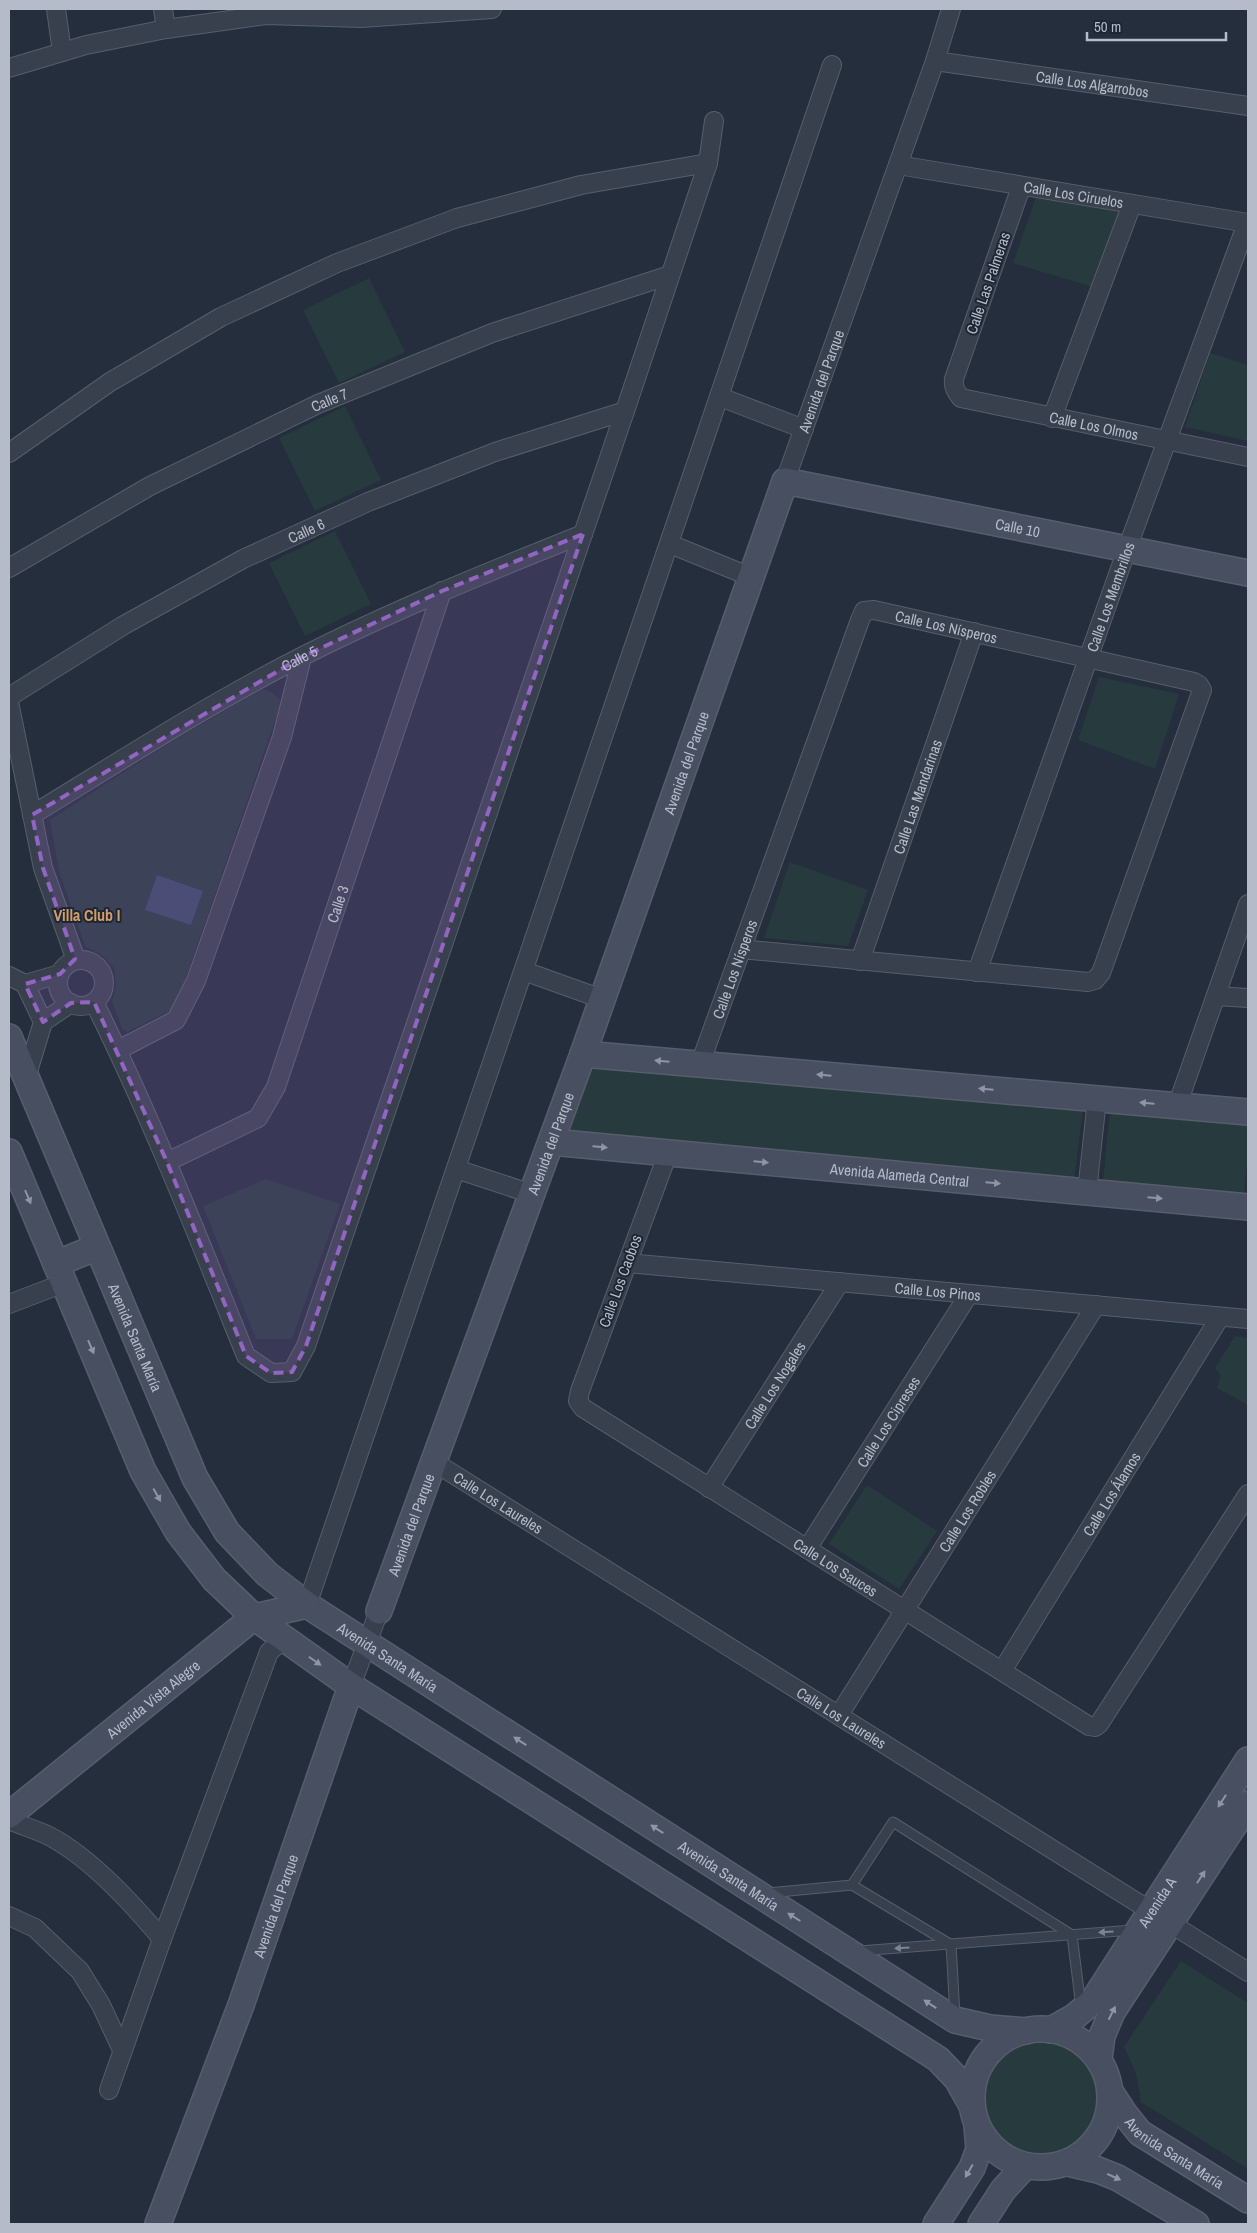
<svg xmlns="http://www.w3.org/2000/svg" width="1257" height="2233" font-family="'Archivo Narrow',sans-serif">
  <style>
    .green { fill: #273a3e }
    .water { fill: #3a4864 }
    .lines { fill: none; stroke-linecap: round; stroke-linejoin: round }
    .lane-casing { stroke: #575e6b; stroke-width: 11 }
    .street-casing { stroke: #575e6b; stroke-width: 20 }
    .secondary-casing { stroke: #575e6b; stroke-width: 28 }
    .lane { stroke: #39404d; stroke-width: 9 }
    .street { stroke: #39404d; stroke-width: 18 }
    .secondary { stroke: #474f60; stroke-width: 25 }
    .oneway { fill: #8e95a4 }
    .oneway2 { fill: #7d8491 }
    .marked { fill: #9265c3; fill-opacity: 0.2; stroke: #9265c3; stroke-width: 4; stroke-dasharray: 10 6; stroke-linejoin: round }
    .labels { text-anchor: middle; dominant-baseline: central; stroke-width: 4; stroke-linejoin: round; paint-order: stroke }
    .street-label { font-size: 15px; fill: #b5bbc8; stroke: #1e2533 }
    .neighbourhood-label { font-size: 16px; font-weight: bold; fill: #d09e69; stroke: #1e2533 }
  </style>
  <rect width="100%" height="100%" fill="#252e3d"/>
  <g class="green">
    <path d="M1036 197 1127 207 1096 288 1013 263Z"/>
    <path d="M369 278 405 352 339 383 303 310Z"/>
    <path d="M1210 353 1248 365V441L1185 427Z"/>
    <path d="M345 406 381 480 315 511 279 438Z"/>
    <path d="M335 531 371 604 305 636 269 563Z"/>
    <path d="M1099 677 1179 694 1155 769 1078 740Z"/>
    <path d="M261 689C269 689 275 694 280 700L279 709 177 1004 173 1009 127 1032 123 1030 112 1002 116 985 114 968 102 955 85 946 59 871 50 820 160 749Z"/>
    <path d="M790 862 868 890 848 946 764 938Z"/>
    <path d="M592 1064 1083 1110 1074 1180 569 1133Z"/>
    <path d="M1110 1111 1248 1125V1152L1244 1194 1103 1180Z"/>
    <path d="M266 1179 340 1204 292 1339H256L203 1206Z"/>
    <path d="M1235 1336 1248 1338V1405L1217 1388C1220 1379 1222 1374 1215 1368Z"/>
    <path d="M867 1485 937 1531 899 1589 829 1544Z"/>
    <path d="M1181 1961 1248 2003V2169L1141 2102 1136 2073 1124 2047Z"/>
    <circle cx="1041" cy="2099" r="57"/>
  </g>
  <path class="water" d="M157 875 203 891 191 925 145 910Z"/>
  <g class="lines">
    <defs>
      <g id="lane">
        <path d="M852 1885 893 1822 1072 1935"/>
        <path d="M768 1893 852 1885 950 1944"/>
        <path d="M1072 1935 1081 2007"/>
        <path d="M951 1944 955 2016"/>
        <path d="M859 1951 1133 1930"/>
      </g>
      <g id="street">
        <path d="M56 9 62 52"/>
        <path d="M163 9 166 29"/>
        <path id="s1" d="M935 61 1248 106"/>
        <path d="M9 68 86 45 166 29 266 15 361 18 492 9"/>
        <path id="s2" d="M898 165 1248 223"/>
        <path id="s3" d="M1021 187 954 379C953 387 956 392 961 398L1248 457"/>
        <path d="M720 397 804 429"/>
        <path d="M1052 418 1132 204"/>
        <path d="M9 453 110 382 221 317 337 263 457 218 581 185 708 163"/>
        <path id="s4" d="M785 481 935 61 951 9"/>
        <path d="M670 544 751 577"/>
        <path id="s5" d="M9 568 150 486 318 404 492 333 670 275"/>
        <path id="s6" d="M9 697 124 625 243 559 368 502 495 452 625 411"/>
        <path d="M9 702 43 868 76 960"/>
        <path id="s7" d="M32 815C120 761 210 703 303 656 394 610 488 572 583 534"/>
        <circle cx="81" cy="983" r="23"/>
        <path id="s8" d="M860 961 974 632"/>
        <path d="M524 971 602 999"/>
        <path id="s9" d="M977 972 1127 549 1247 223"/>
        <path d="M9 976 25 984 60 974"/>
        <path d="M25 984 43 1022"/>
        <path d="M1216 996 1248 998"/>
        <path d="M94 1002C151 1117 198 1237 246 1356L271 1373 292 1372 306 1346 625 411 708 163 714 121"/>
        <path d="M118 1050 176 1020 196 981 282 737 302 657"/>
        <path id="s10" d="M700 1064 860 620 864 611 874 610 1194 682 1199 685 1202 690 1101 973 1095 980 1088 982 741 949"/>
        <path d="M26 1078 43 1022 71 1003"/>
        <path d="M1177 1106 1248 904"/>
        <path id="s11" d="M668 1153 580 1391 578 1401 583 1408 1089 1726 1095 1727 1099 1724 1248 1494"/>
        <path id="s12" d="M167 1162 258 1118 276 1087 442 591"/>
        <path d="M456 1169 532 1194"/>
        <path d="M1087 1192 1097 1099"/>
        <path id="s13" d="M627 1263 1248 1319"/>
        <path d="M9 1304 64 1283"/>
        <path id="s14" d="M434 1462 1248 1972"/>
        <path id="s15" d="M709 1488 840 1282"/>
        <path id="s16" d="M807 1549 969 1294"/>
        <path d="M307 1605 832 65"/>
        <path id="s17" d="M1002 1671 1220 1317"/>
        <path d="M351 1686 379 1611"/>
        <path id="s18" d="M839 1715 1096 1305"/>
        <path d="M9 1820C21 1825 33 1829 45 1834 87 1854 132 1903 162 1939"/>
        <path d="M9 1916 35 1928 80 1971 101 2005 122 2050"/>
        <path d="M109 2090 162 1939 269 1652 284 1639"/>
      </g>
      <g id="secondary">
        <path id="s19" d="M9 1037 195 1478 227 1532 267 1574 307 1605 955 2020 990 2028 1026 2031"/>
        <path d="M583 1054 1248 1112"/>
        <path id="s20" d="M551 1142 1248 1207"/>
        <path d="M9 1152 143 1471 178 1532 214 1579 254 1617 351 1686 938 2059 957 2079 971 2104"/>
        <path d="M56 1264 97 1247"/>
        <path id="s21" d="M379 1611 583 1054 785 481 1248 573"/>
        <path id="s22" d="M9 1815 254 1617 307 1605"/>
        <circle cx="1041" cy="2098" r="69"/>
        <path id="s23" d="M1051 2030 1074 2017 1093 2001 1248 1760"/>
        <path d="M1099 2059 1102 2036 1112 2012 1248 1804"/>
        <path id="s24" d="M1111 2093 1124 2113 1140 2133 1248 2200"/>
        <path d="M1068 2163 1098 2170 1118 2178 1196 2224"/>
        <path id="s25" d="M158 2224 241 2005 351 1686"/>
        <path d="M936 2224 972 2168 979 2149 977 2125"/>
        <path d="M981 2224 1003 2190 1025 2166"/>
      </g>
    </defs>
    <use href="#lane" class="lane-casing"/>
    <use href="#street" class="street-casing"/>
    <use href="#secondary" class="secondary-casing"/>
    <use href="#lane" class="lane"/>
    <use href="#street" class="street"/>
    <use href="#secondary" class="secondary"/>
  </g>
  <defs><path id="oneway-solid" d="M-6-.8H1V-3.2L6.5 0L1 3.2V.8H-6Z" transform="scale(1.25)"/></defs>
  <g class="oneway">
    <use href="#oneway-solid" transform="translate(662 1061) rotate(-175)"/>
    <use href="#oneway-solid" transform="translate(824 1075) rotate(-175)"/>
    <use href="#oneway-solid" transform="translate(986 1089) rotate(-175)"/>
    <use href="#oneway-solid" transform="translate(1147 1103) rotate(-175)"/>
    <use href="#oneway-solid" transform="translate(600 1147) rotate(5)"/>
    <use href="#oneway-solid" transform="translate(761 1162) rotate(5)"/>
    <use href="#oneway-solid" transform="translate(993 1183) rotate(5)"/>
    <use href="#oneway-solid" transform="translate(28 1197) rotate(67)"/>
    <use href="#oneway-solid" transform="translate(1155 1198) rotate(5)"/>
    <use href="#oneway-solid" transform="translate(91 1347) rotate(67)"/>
    <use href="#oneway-solid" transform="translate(157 1495) rotate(61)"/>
    <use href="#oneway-solid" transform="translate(315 1661) rotate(35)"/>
    <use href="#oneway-solid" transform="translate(520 1741) rotate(-147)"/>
    <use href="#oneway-solid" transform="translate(1222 1801) rotate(123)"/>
    <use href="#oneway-solid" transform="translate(657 1829) rotate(-147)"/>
    <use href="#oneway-solid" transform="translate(1201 1877) rotate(-57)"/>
    <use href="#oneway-solid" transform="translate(794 1917) rotate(-148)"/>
    <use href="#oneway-solid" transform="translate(930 2004) rotate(-147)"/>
    <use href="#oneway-solid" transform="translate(1112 2013) rotate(-63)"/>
    <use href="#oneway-solid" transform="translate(969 2171) rotate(120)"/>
    <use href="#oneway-solid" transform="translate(1114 2177) rotate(24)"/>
  </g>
  <g class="oneway2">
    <use href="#oneway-solid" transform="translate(1106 1932) rotate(176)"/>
    <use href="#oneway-solid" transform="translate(902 1948) rotate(176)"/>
  </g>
  <path class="marked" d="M583 534 306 1346 292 1372 271 1373 246 1356 167 1162 94 1002 71 1003 43 1022 25 984 60 974 75 959 43 868 32 815 302 657 442 591Z"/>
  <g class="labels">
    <g class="street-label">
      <text stroke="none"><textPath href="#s1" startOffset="159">Calle Los Algarrobos</textPath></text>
      <text stroke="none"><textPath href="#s2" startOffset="178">Calle Los Ciruelos</textPath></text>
      <text transform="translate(988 283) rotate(-71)">Calle Las Palmeras</text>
      <text stroke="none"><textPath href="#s4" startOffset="106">Avenida del Parque</textPath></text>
      <text stroke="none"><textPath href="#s5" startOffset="362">Calle 7</textPath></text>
      <text stroke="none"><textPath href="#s3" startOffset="360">Calle Los Olmos</textPath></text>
      <text stroke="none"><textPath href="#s21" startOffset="1438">Calle 10</textPath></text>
      <text stroke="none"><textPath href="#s6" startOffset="341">Calle 6</textPath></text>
      <text stroke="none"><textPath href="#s9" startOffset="398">Calle Los Membrillos</textPath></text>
      <text stroke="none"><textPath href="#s10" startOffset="566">Calle Los Nísperos</textPath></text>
      <text stroke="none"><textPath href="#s7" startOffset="310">Calle 5</textPath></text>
      <text stroke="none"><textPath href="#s21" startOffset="902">Avenida del Parque</textPath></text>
      <text stroke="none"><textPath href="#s8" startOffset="174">Calle Las Mandarinas</textPath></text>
      <text stroke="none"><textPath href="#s12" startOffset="330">Calle 3</textPath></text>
      <text stroke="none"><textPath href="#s10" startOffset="101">Calle Los Nísperos</textPath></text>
      <text stroke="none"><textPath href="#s21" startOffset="498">Avenida del Parque</textPath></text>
      <text stroke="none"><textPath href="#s20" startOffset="350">Avenida Alameda Central</textPath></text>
      <text transform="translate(620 1281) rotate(-70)">Calle Los Caobos</text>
      <text stroke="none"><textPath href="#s13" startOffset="312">Calle Los Pinos</textPath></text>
      <text stroke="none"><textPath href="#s19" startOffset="326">Avenida Santa María</textPath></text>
      <text stroke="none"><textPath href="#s15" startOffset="122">Calle Los Nogales</textPath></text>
      <text stroke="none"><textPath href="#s16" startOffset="151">Calle Los Cipreses</textPath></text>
      <text stroke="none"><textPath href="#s17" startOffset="208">Calle Los Álamos</textPath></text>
      <text stroke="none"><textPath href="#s14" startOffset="76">Calle Los Laureles</textPath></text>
      <text stroke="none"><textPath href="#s18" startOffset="241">Calle Los Robles</textPath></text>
      <text stroke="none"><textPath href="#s21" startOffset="92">Avenida del Parque</textPath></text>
      <text stroke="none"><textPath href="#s11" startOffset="571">Calle Los Sauces</textPath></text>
      <text stroke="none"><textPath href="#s19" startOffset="746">Avenida Santa María</textPath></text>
      <text stroke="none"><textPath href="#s22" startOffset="185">Avenida Vista Alegre</textPath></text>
      <text stroke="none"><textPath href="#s14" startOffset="481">Calle Los Laureles</textPath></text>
      <text stroke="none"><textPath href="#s19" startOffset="1151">Avenida Santa María</textPath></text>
      <text stroke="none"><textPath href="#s23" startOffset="169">Avenida A</textPath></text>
      <text stroke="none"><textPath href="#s25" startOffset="339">Avenida del Parque</textPath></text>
      <text stroke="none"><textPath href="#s24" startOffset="89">Avenida Santa María</textPath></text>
    </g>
    <g class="neighbourhood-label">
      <text x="87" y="915">Villa Club I</text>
    </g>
  </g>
  <rect width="1257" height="2233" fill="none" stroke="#b5bbc8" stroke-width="20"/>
  <path d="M1087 32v8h139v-8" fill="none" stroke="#b5bbc8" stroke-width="2.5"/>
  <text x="1094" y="32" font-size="15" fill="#b5bbc8" stroke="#1e2533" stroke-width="4" paint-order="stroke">50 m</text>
</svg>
